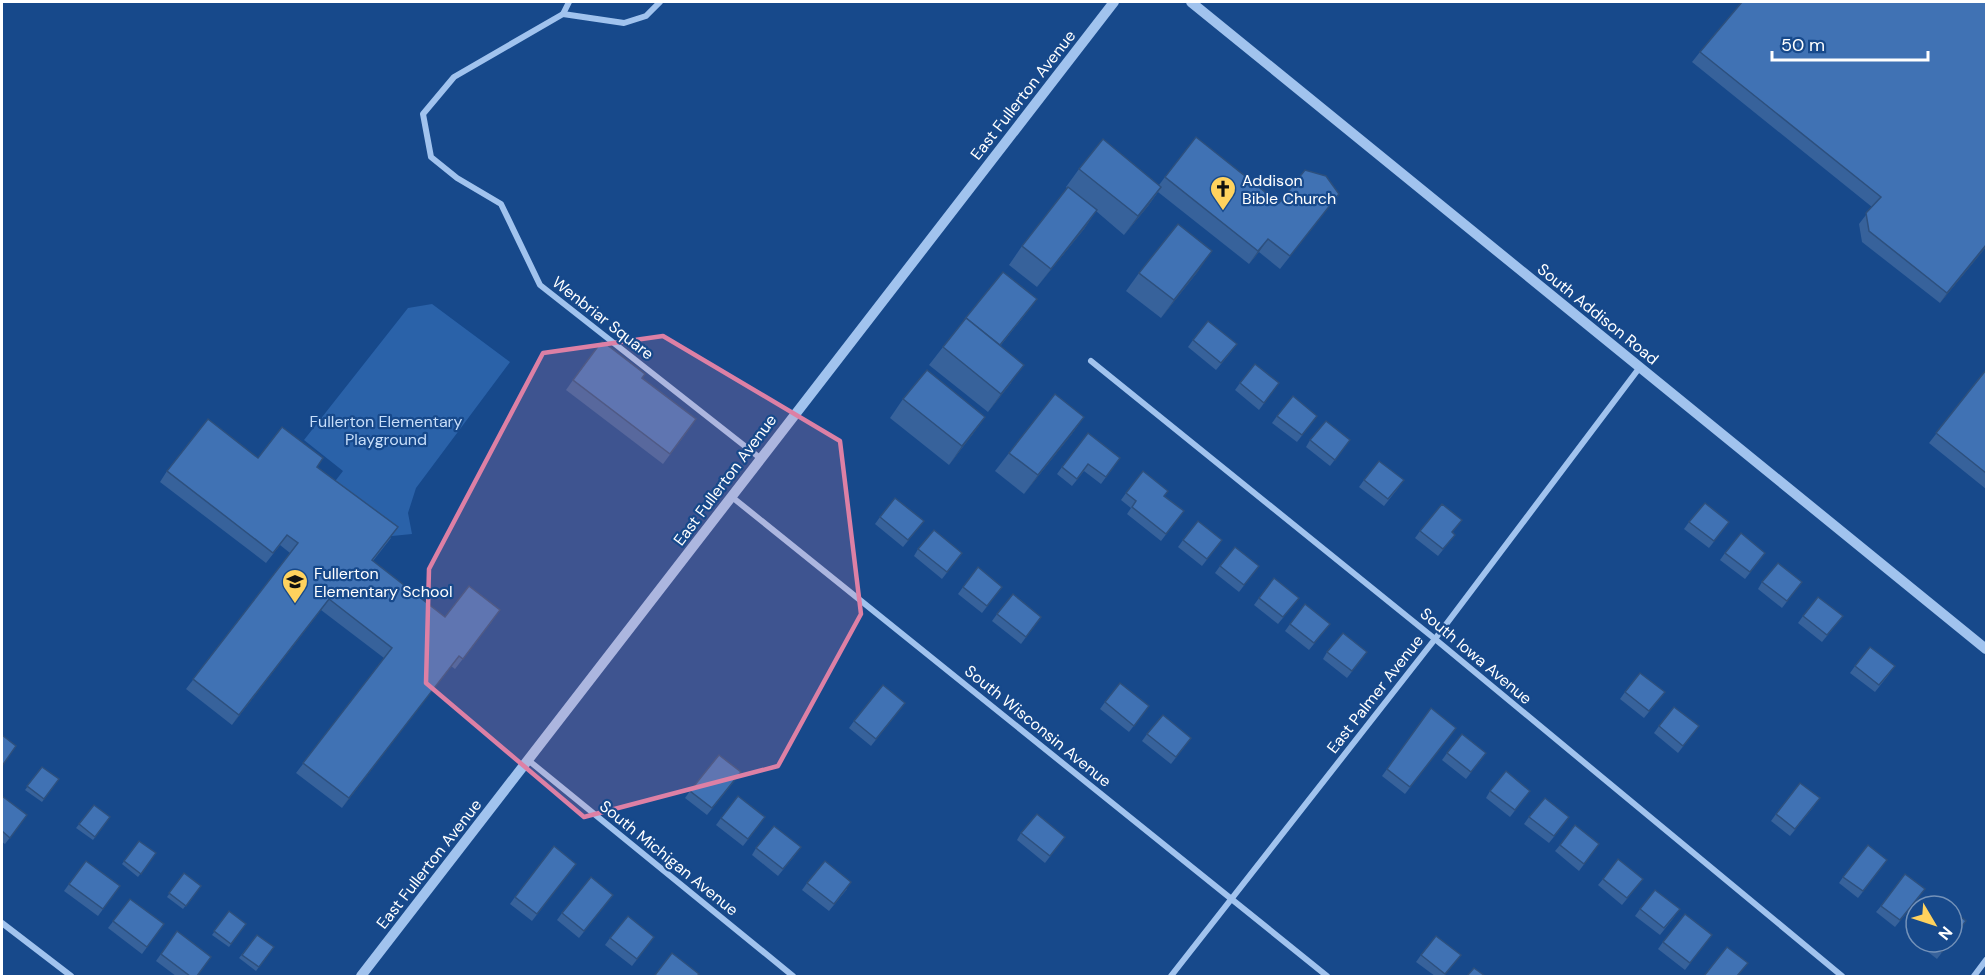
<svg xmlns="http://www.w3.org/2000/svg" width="1988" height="978" font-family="'DM Sans',sans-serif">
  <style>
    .green { fill: #2a62a9 }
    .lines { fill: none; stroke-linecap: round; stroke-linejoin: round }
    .minor { stroke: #a1c3ee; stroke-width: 6 }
    .tertiary { stroke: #a1c3ee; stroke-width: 10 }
    .wall { fill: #37629b }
    .shaded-wall { fill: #2d507e }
    .building { fill: #4072b4; stroke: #2d507e; stroke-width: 1.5 }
    .marked { fill: #dd80a5; fill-opacity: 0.2; stroke: #dd80a5; stroke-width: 4.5; stroke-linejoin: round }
    .labels { text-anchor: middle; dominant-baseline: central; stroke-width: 4.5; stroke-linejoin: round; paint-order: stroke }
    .street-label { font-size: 16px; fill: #fff; stroke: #17498b }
    .poi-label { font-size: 16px; fill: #fff; stroke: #17498b; text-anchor: start }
    .park-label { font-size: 16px; fill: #c7defa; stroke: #17498b }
  </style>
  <rect width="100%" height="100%" fill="#17498b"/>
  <path class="green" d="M432 304 510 362 416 488 408 513 412 534 392 536 329 489 343 471 304 440 408 308Z"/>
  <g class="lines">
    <g class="minor">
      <path d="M569 2 563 14 624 23 646 16 660 2"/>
      <path d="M563 14 454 77 423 114 431 157 457 178 501 204 540 285 760 458"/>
      <path d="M1091 361 1435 639 1842 976"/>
      <path d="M732 497 1327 976"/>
      <path d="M528 760 793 976"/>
      <path d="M2 923 71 976"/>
      <path d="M1171 976 1435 639 1640 367"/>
      <path d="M1974 976 1986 960"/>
    </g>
    <g class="tertiary">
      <path d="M1191 2 1986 649"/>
      <path d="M361 976 1114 2"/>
    </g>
  </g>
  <g class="wall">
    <path d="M1700 52 1986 247 1940 303 1862 242 1859 224 1872 207 1692 62Z"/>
    <path d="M1079 169 1159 185 1165 177 1279 203 1339 194 1329 207 1280 269 1259 252 1249 264 1158 192 1148 206 1124 235 1096 211 1084 229 1037 287 1009 265 1022 246 1067 188 1066 187Z"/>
    <path d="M1199 270 1161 318 1126 291 1139 273Z"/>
    <path d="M1032 306 1001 345 1011 383 988 412 929 365 943 347Z"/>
    <path d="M1193 340 1232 351 1216 370 1188 347Z"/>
    <path d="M1986 370V489L1929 443Z"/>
    <path d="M642 378 689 429 663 464 566 390 573 380Z"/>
    <path d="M1240 383H1279L1259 410 1235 390Z"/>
    <path d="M903 399 985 417 972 435 949 465 890 418Z"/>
    <path d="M1277 416H1317L1297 442 1272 423Z"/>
    <path d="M1084 417 1071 435 1024 494 995 471 1009 453Z"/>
    <path d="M1310 440H1350L1330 466 1306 447Z"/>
    <path d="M258 458 317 467 391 538 373 561 445 617 493 620 455 669 451 666 342 808 296 773 384 658 321 610 232 725 186 689 290 553 280 545 266 563 160 482 167 471Z"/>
    <path d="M1120 458 1101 484 1084 471 1072 486 1057 474 1062 467Z"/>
    <path d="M1364 480 1399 487 1384 506 1359 487Z"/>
    <path d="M1126 493 1164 496 1184 511 1161 541 1127 514 1131 508 1121 500Z"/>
    <path d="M880 517 924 521 903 547 875 524Z"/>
    <path d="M1689 522H1729L1709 548 1684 529Z"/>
    <path d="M1420 531 1453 532 1455 535 1438 556 1415 538Z"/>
    <path d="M1183 540H1222L1202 566 1178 547Z"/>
    <path d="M918 549 962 553 942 579 914 556Z"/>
    <path d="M1725 553 1760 560 1745 579 1720 560Z"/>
    <path d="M1220 566H1259L1239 592 1215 573Z"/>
    <path d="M1762 582H1802L1782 608 1758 589Z"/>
    <path d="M963 587H1002L982 613 958 594Z"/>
    <path d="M1259 598H1299L1278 624 1254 605Z"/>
    <path d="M997 614 1041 617 1021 644 992 621Z"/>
    <path d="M1803 616H1843L1822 642 1798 623Z"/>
    <path d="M1290 624H1330L1309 650 1285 631Z"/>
    <path d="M1327 652H1367L1347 678 1323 659Z"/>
    <path d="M1855 666 1890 673 1875 692 1850 673Z"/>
    <path d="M1625 692H1665L1644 718 1620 699Z"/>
    <path d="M1105 702 1149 706 1129 732 1100 709Z"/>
    <path d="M905 703 871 746 849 728 854 721Z"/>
    <path d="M1431 708 1456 728 1405 794 1382 776Z"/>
    <path d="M1659 726H1699L1678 753 1654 733Z"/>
    <path d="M1147 734 1191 738 1171 764 1142 741Z"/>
    <path d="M1447 753H1486L1466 779 1442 760Z"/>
    <path d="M42 767 59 779 42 802 25 790Z"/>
    <path d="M736 779 707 815 685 798 690 791Z"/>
    <path d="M1490 791H1530L1510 817 1486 798Z"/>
    <path d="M2 796 27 815 5 844 2 842Z"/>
    <path d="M94 805 110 817 93 840 76 828Z"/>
    <path d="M1815 805 1790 836 1771 821 1776 814Z"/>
    <path d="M1529 817 1564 824 1549 843 1524 824Z"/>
    <path d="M721 818 760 824 743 846 716 825Z"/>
    <path d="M1021 833 1065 837 1045 863 1017 840Z"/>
    <path d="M139 841 156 853 138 877 122 864Z"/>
    <path d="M1560 845 1594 851 1579 871 1555 851Z"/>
    <path d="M756 848 796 854 778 876 752 855Z"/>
    <path d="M576 864 532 921 510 904 515 897Z"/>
    <path d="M1882 867 1858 898 1839 883 1843 877Z"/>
    <path d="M184 873 201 886 183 909 167 897Z"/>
    <path d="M1603 879H1643L1622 905 1598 885Z"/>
    <path d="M807 883 847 889 829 911 802 890Z"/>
    <path d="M69 884 120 886 98 916 64 891Z"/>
    <path d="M613 895 579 938 557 920 562 913Z"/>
    <path d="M1920 896 1895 927 1876 912 1881 906Z"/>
    <path d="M130 899 164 924 142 954 108 928Z"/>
    <path d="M1640 909 1675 916 1660 935 1635 916Z"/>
    <path d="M229 911 246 924 229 947 212 935Z"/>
    <path d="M177 931 197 976H176L156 961Z"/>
    <path d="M257 935 274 947 256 971 239 958Z"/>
    <path d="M654 937 632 966 605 945 610 938Z"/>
    <path d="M1707 941 1685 970 1658 949 1663 942Z"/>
    <path d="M1919 942H1950L1937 959 1918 944Z"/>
    <path d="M1421 955H1461L1444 976H1435L1416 962Z"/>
  </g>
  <g class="shaded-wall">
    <path d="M1161 187 1148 206 1124 235 1138 216Z"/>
    <path d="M1097 210 1084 229 1037 287 1051 269Z"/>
    <path d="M1268 239 1259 252 1249 264 1258 251Z"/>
    <path d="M1986 245V247L1940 303 1947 293Z"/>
    <path d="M1212 251 1199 270 1161 318 1174 300Z"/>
    <path d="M1024 365 1011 383 988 412 1001 394Z"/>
    <path d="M985 417 972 435 949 465 962 446Z"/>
    <path d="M1084 417 1071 435 1024 494 1038 475Z"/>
    <path d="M329 599 321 610 232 725 239 715Z"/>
    <path d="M459 656 451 666 342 808 349 798Z"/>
  </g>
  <g class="building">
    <path d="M1742 2H1986V245L1947 293 1869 231 1866 213 1881 197 1700 52Z"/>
    <path d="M1196 137 1279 203 1305 170 1326 176 1339 194 1290 256 1268 239 1258 251 1165 177Z"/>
    <path d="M1103 139 1161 187 1138 216 1079 169Z"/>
    <path d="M1068 187 1097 210 1051 269 1022 246Z"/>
    <path d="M1178 224 1212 251 1174 300 1139 273Z"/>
    <path d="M1003 272 1037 299 1000 345 966 318 964 320Z"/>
    <path d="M966 318 1024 365 1001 394 943 347Z"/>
    <path d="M1208 321 1237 344 1221 363 1193 340Z"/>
    <path d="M602 341 645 374 642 378 696 419 670 454 573 380Z"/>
    <path d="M1255 364 1279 383 1264 403 1240 383Z"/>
    <path d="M927 370 985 417 962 446 903 399Z"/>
    <path d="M1986 370V473L1936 433Z"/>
    <path d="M1055 394 1084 417 1038 475 1009 453Z"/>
    <path d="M1293 396 1317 416 1302 435 1277 416Z"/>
    <path d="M208 419 258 458 282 427 323 458 317 467 398 527 372 560 445 617 469 586 500 610 463 659 459 656 349 798 303 763 392 648 329 599 239 715 193 679 298 543 287 535 273 553 167 471Z"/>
    <path d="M1326 421 1350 440 1335 460 1310 440Z"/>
    <path d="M1088 433 1120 458 1106 477 1088 464 1077 479 1062 467Z"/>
    <path d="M1379 461 1404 480 1388 499 1364 480Z"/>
    <path d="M1143 471 1168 491 1164 496 1184 511 1166 534 1132 507 1136 501 1126 493Z"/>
    <path d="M895 498 924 521 908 540 880 517Z"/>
    <path d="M1705 503 1729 522 1714 541 1689 522Z"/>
    <path d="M1442 504 1462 520 1452 532 1455 535 1443 549 1420 531Z"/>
    <path d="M1198 521 1222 540 1207 559 1183 540Z"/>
    <path d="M934 530 962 553 947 572 918 549Z"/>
    <path d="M1741 533 1765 553 1750 572 1725 553Z"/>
    <path d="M1235 547 1259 566 1244 585 1220 566Z"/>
    <path d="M1778 563 1802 582 1787 601 1762 582Z"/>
    <path d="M978 567 1002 587 987 606 963 587Z"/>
    <path d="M1274 578 1299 598 1283 617 1259 598Z"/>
    <path d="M1013 594 1041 617 1026 637 997 614Z"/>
    <path d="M1818 597 1843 616 1827 635 1803 616Z"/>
    <path d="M1305 604 1330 624 1314 643 1290 624Z"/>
    <path d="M1343 633 1367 652 1352 671 1327 652Z"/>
    <path d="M1870 647 1895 666 1879 685 1855 666Z"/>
    <path d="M1640 673 1665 692 1649 711 1625 692Z"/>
    <path d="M1120 683 1149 706 1134 726 1105 702Z"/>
    <path d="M883 685 905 703 876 739 854 721Z"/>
    <path d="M1674 707 1699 726 1683 746 1659 726Z"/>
    <path d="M1431 708 1456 728 1410 787 1387 769Z"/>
    <path d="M1163 715 1191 738 1176 757 1147 734Z"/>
    <path d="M1462 734 1486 753 1471 772 1447 753Z"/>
    <path d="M2 735 16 746 2 766Z"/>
    <path d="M719 755 741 772 712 808 690 791Z"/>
    <path d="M42 767 59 779 44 799 27 786Z"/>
    <path d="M1506 771 1530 791 1515 810 1490 791Z"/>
    <path d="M1800 783 1820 798 1795 829 1776 814Z"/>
    <path d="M2 796 27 815 10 838 2 831Z"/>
    <path d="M738 796 765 817 748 839 721 818Z"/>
    <path d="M1545 798 1569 817 1554 836 1529 817Z"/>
    <path d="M94 805 110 817 95 837 79 824Z"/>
    <path d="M1037 814 1065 837 1050 856 1021 833Z"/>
    <path d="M1575 825 1599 844 1584 864 1560 845Z"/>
    <path d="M774 826 801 847 783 869 756 848Z"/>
    <path d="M139 841 156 853 141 874 124 861Z"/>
    <path d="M1868 845 1887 860 1863 891 1843 877Z"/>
    <path d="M554 846 576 864 537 914 515 897Z"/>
    <path d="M1618 859 1643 879 1627 898 1603 879Z"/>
    <path d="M86 861 120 886 103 909 69 884Z"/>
    <path d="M825 861 851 882 834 904 807 883Z"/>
    <path d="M184 873 201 886 186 906 169 893Z"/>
    <path d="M1905 874 1925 889 1900 920 1881 906Z"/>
    <path d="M591 877 613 895 584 931 562 913Z"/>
    <path d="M1655 890 1680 909 1664 928 1640 909Z"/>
    <path d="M130 899 164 924 147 947 113 921Z"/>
    <path d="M1952 910 1966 921 1952 939Z"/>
    <path d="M229 911 246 924 231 944 214 931Z"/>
    <path d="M1685 914 1712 935 1690 963 1663 942Z"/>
    <path d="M628 916 654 937 637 959 610 938Z"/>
    <path d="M177 931 211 957 197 976H190L161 954Z"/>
    <path d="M257 935 274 947 259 967 242 955Z"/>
    <path d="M1436 936 1461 955 1445 974 1421 955Z"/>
    <path d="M1929 942H1949L1942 952Z"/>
    <path d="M1727 947 1748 963 1737 976H1704Z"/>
    <path d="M672 953 699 974 697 976H657L655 975Z"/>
    <path d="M1474 968 1485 976H1467Z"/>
  </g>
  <path class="marked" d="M663 336 840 441 861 614 778 766 584 817 426 683 429 569 543 353Z"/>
  <defs>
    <symbol id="church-pin" viewBox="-11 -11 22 30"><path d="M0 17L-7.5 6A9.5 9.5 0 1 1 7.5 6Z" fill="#ffd25e" stroke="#17498b"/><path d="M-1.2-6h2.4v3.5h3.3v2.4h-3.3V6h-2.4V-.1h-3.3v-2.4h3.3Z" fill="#111"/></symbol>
    <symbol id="school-pin" viewBox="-11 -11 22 30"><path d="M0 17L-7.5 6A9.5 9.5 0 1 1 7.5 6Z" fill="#ffd25e" stroke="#17498b"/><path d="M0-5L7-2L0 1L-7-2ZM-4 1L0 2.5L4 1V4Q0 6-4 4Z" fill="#111"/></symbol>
  </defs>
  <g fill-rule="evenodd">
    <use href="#church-pin" x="1208" y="174" width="30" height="40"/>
    <use href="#school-pin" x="280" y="567" width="30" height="40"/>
  </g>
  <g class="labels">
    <g class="street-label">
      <text transform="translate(1023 95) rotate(-52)">East Fullerton Avenue</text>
      <text transform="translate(1598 314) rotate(39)">South Addison Road</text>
      <text transform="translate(603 318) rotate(38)">Wenbriar Square</text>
      <text transform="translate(725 480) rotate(-53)">East Fullerton Avenue</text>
      <text transform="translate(1476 656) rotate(40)">South Iowa Avenue</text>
      <text transform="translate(1375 694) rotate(-52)">East Palmer Avenue</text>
      <text transform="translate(1038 726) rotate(39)">South Wisconsin Avenue</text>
      <text transform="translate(669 858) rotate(39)">South Michigan Avenue</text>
      <text transform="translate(429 864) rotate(-52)">East Fullerton Avenue</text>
    </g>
    <g class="poi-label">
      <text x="1242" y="180">Addison<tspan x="1242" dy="18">Bible Church</tspan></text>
      <text x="314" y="573">Fullerton<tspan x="314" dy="18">Elementary School</tspan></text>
    </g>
    <g class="park-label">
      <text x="386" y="421">Fullerton Elementary<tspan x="386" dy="18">Playground</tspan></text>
    </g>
  </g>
  <rect width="1988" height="978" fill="none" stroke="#ffffff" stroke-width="6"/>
  <g transform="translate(1934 924) rotate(129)"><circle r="28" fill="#17498b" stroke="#7492b9" stroke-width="1.5"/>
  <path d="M0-4.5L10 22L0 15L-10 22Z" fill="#ffd25e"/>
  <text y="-9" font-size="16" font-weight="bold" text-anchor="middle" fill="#ffffff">N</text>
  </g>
  <path d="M1772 51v9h156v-9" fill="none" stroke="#ffffff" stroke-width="3"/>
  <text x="1781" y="51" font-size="18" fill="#ffffff" stroke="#17498b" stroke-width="4.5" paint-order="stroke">50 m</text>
</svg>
